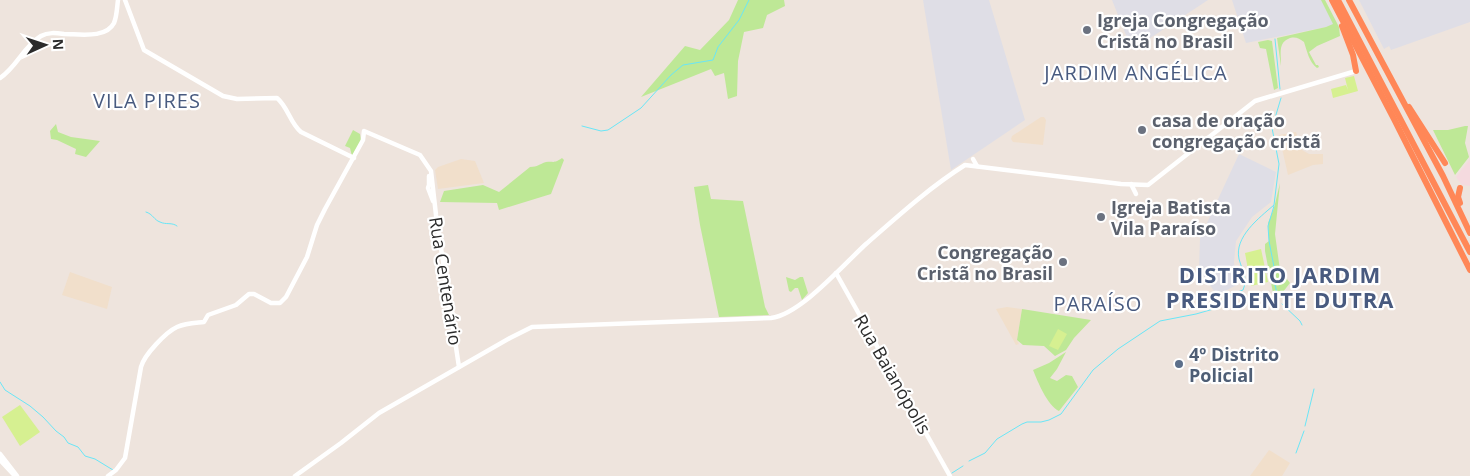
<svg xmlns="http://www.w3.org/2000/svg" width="1470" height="476" font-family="'Open Sans',sans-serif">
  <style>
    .industrial { fill: #dfdee6 }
    .education { fill: #f1dfcb }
    .medical { fill: #f5dadf }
    .green { fill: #bee896 }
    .pitch { fill: #d6f091 }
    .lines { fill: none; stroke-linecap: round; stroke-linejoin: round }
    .stream { stroke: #69e6f7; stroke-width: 1 }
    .secondary { stroke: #fff; stroke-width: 4.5 }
    .highway { stroke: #ff8757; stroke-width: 6 }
    .worship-dot { fill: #6b7280; stroke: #fff; stroke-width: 2 }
    .service-dot { fill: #5c6f8a; stroke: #fff; stroke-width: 2 }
    .labels { text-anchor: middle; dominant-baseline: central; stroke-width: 4.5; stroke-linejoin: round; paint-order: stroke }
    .worship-label { font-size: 18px; font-weight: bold; fill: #5b616d; stroke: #fff; text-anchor: start }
    .street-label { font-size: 18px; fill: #2b2b2b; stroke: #fff }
    .service-label { font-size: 18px; font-weight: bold; fill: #4e5e75; stroke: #fff; text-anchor: start }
    .quarter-label { font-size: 20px; letter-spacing: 1px; fill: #485a7f; stroke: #fff }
    .district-label { font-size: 22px; font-weight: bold; letter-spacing: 1px; fill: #485a7f; stroke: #fff }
  </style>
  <rect width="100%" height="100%" fill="#eee4dd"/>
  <g class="industrial">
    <path d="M923 0H989L1025 120 951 170Z"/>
    <path d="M1112 0H1208L1132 50Z"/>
    <path d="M1232 0H1323L1336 25 1246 43Z"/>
    <path d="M1359 0H1470V22L1391 50 1389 46 1384 49Z"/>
    <path d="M1239 154 1276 172 1271 202 1252 217 1236 241 1234 262 1237 285 1217 295 1199 270 1200 238Z"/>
  </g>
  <g class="education">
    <path d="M1041 117H1044L1046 120 1043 145 1013 142 1011 139 1012 136Z"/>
    <path d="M1296 132 1302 150 1309 154H1323V164L1313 165 1288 175 1279 135Z"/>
    <path d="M461 159 475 161 484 183 438 189 435 170 438 167Z"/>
    <path d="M70 272 112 287 107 309 62 295Z"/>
    <path d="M1007 307 1022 309 1017 340 1019 344 1016 345 996 309Z"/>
    <path d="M1269 450 1290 463 1282 476H1250Z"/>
  </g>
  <path class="medical" d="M1470 159V186L1462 185 1456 177Z"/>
  <g class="green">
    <path d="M738 0H784L785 6 767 15 763 28 744 32 738 61 737 96 728 99 724 73 715 76 711 69 641 97 685 46 700 50 729 20Z"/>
    <path d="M1321 0H1325L1339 27 1340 36 1317 46 1309 52 1316 65H1318L1319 67 1317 68C1309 62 1307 51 1304 42 1299 38 1294 36 1288 39 1277 44 1282 57 1281 66L1277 38 1326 27 1333 24Z"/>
    <path d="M1268 40 1272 41 1278 88 1274 90 1266 49 1260 48 1258 42Z"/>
    <path d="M56 124 58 132 71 137 100 141 86 157 75 154 76 149 57 140 51 139 50 131Z"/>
    <path d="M1465 126H1468L1465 143 1469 157 1455 175 1433 130H1448Z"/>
    <path d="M353 130 360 134 361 141 352 156 350 148 345 146Z"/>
    <path d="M562 158 564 160 551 194 499 210 497 203 440 202 444 191 483 185 499 192 530 167C538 167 539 164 546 162 555 161 553 164 562 158Z"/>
    <path d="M1280 183 1275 234 1280 270 1290 283 1279 297 1273 293 1265 251V244L1269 241 1268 223 1274 208Z"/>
    <path d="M708 185 711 199 743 201 765 307 769 315 719 317 700 225 694 187Z"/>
    <path d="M786 277 795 280 800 277H803L808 293 802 300 798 288H795L791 292 789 291Z"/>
    <path d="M1022 309 1091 320 1074 338 1066 350 1055 356 1044 346 1023 345 1017 340Z"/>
    <path d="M1066 352 1057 369 1050 378 1057 381 1066 375 1072 376 1078 387 1059 411C1047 405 1038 382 1033 370L1049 363Z"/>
  </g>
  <g class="pitch">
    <path d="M1354 76 1358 91 1333 98 1331 89 1346 85 1348 90 1345 78Z"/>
    <path d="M1261 249 1268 282 1251 286 1245 253Z"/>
    <path d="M1058 329 1067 334 1058 350 1049 346Z"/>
    <path d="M20 405 40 432 20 446 2 417Z"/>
  </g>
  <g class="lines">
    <g class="stream">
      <path d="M1275 39 1280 89"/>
      <path d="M582 126 601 131 608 130 641 108 671 75 683 65 713 60 718 47 739 20 749 0"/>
      <path d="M1274 206 1268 226 1269 241 1275 272 1274 280 1278 298"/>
      <path d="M146 212C153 214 154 220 160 222 166 225 172 222 177 226"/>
      <path d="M1221 303 1230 295 1243 290C1248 279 1242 270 1239 259 1234 237 1259 218 1274 205L1279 164 1272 128 1281 98"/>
      <path d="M1282 304 1300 321 1302 325"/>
      <path d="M0 382 5 390 30 406 43 417 56 431 64 437 68 443 78 447 85 456 95 459 113 470"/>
      <path d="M1305 426 1314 389"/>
      <path d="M1296 453 1304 431"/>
      <path d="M969 461 985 453 997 439 1022 424 1027 422H1041L1049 420 1061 414 1093 370 1118 349 1160 321 1196 314 1217 308"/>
      <path d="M952 473 963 466"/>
    </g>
    <g class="secondary">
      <path d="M125 0 144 50 223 96 237 99 277 98C288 107 290 123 301 132L354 158"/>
      <path d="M0 78C16 68 24 46 41 36 48 32 56 33 64 34 79 34 106 39 114 23 117 16 117 7 118 0"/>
      <path d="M973 159 977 166"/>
      <path d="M429 176V185L428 188 433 201"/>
      <path d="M1131 184 1136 194"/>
      <path d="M836 273 950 476"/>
      <path d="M0 454 17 476"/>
      <path d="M0 460 15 476"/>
      <path d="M108 476 116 470 125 458 141 367C144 355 166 332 177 327 186 323 195 323 204 322L208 315 236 305 249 294H254L271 303H280L286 297 307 257 317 225 325 209 363 140 364 131 420 155 431 171 436 215 459 367"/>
      <path d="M295 476 341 443 379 413 510 338 532 327 771 318C801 314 843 265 866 244 898 216 930 187 965 165L1121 184 1148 185 1255 101 1356 71"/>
    </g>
    <g class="highway">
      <path d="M1332 0 1394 119 1470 270"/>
      <path d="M1338 0 1470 252"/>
      <path d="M1349 0 1443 176 1470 233"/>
      <path d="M1342 26 1353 55 1356 71"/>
      <path d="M1409 107 1445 163"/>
      <path d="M1460 188 1458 197 1460 203"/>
    </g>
  </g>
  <g class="worship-dot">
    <circle cx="1087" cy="30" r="5"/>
    <circle cx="1142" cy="130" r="5"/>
    <circle cx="1101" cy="217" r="5"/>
    <circle cx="1063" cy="262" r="5"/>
  </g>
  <circle class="service-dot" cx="1179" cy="364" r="5"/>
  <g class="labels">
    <g class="worship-label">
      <text x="1097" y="20">Igreja Congregação<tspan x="1097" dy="21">Cristã no Brasil</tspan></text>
      <text x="1152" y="120">casa de oração<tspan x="1152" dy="21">congregação cristã</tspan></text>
      <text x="1111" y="207">Igreja Batista<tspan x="1111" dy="21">Vila Paraíso</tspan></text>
      <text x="1053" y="252" text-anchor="end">Congregação<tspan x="1053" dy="21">Cristã no Brasil</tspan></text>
    </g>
    <g class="street-label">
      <text transform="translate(446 281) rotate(81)">Rua Centenário</text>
      <text transform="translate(893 374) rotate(60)">Rua Baianópolis</text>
    </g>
    <g class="service-label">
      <text x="1189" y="354">4º Distrito<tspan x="1189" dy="21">Policial</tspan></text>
    </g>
    <g class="quarter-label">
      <text x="1136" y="72">JARDIM ANGÉLICA</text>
      <text x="147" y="100">VILA PIRES</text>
      <text x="1098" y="303">PARAÍSO</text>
    </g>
    <g class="district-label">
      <text x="1280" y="274">DISTRITO JARDIM<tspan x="1280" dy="25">PRESIDENTE DUTRA</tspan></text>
    </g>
  </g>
  <g transform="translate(45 45) rotate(87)" stroke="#ffffff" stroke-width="4" paint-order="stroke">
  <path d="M0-4L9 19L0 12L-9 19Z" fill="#2b2b2b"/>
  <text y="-8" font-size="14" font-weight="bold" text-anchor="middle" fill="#2b2b2b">N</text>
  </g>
</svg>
